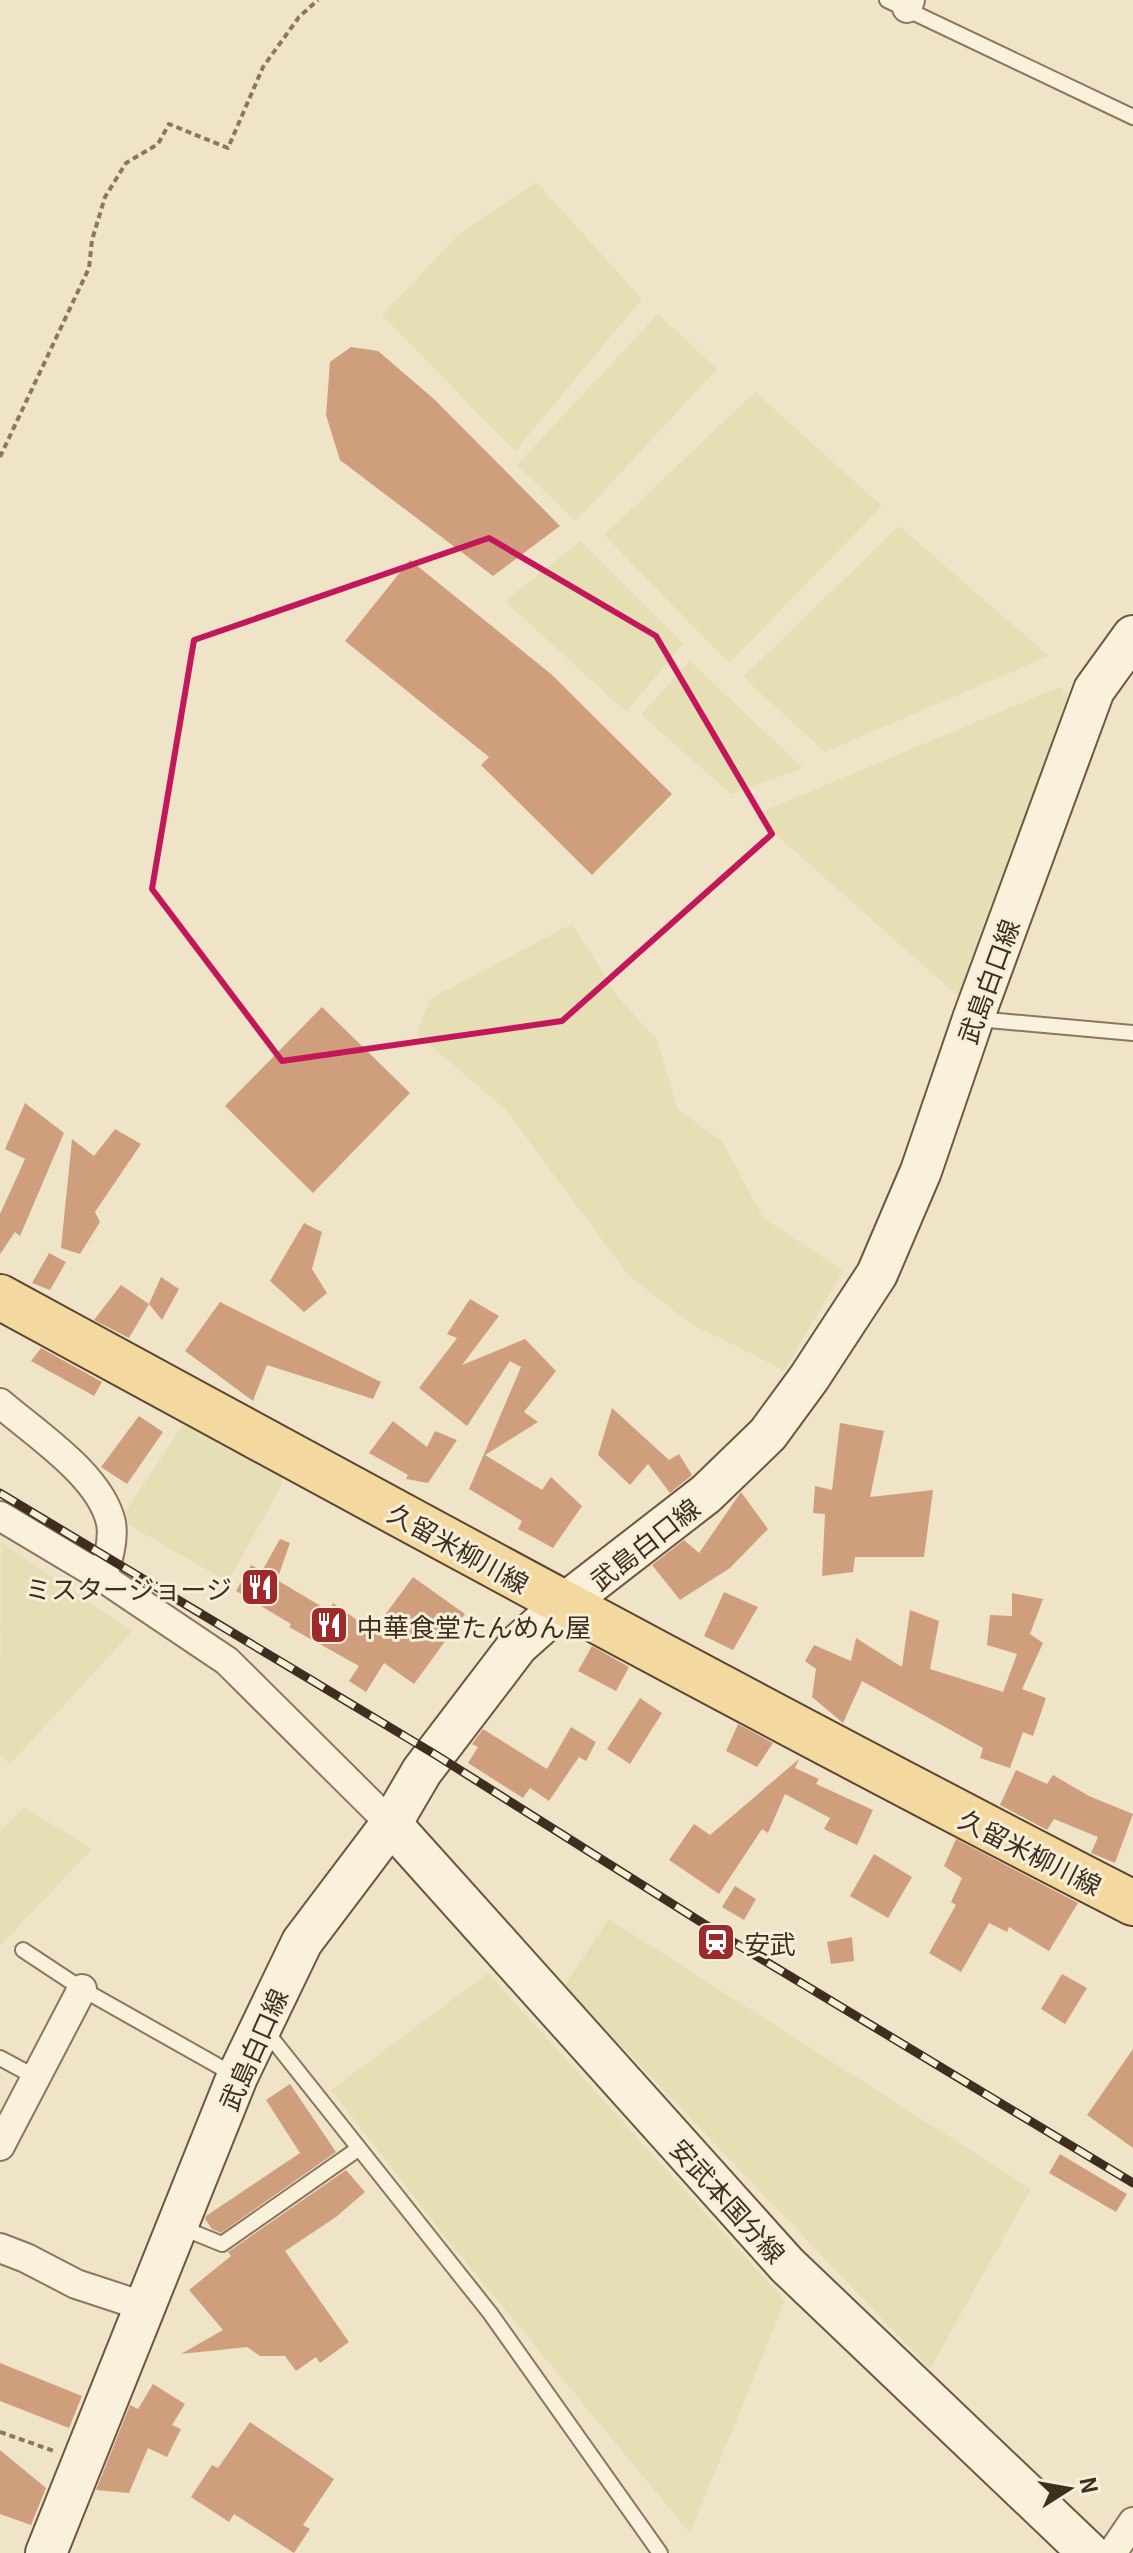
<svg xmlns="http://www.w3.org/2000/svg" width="1133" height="2553" font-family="Georgia,'Noto Sans JP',serif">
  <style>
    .farmland { fill: #e6deb5 }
    .building { fill: #cf9f7d }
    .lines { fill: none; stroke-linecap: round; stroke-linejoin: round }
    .service-casing { stroke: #8d765c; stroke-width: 18 }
    .minor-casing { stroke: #8d765c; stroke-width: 32 }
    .secondary-casing { stroke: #6f573f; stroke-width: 44 }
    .primary-casing { stroke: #5b4430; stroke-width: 48 }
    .path { stroke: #8d765c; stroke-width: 4; stroke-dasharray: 6 4; stroke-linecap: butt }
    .service { stroke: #faf1dc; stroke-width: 14 }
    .minor { stroke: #faf1dc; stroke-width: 28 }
    .secondary { stroke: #faf1dc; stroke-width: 40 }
    .primary { stroke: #f3d9a0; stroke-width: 44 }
    .rail-casing { stroke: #3d2e20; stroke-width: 9 }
    .rail { stroke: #f7eed8; stroke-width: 6; stroke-dasharray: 18; stroke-linecap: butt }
    .marked { fill: none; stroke: #c2185b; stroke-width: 6; stroke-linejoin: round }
    .labels { text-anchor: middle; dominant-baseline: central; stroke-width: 6; stroke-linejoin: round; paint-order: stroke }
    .street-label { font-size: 26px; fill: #3d2e20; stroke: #f7eed8 }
    .poi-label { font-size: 26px; fill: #3d2e20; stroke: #f7eed8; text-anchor: start }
  </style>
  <rect width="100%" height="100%" fill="#f0e4c8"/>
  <g class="farmland">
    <path d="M536 182 642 299 515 451 382 315 460 233Z"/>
    <path d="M658 314 717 369 576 521 517 465Z"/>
    <path d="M755 392 882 506 729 663 604 535Z"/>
    <path d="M899 526 1049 656 825 752 743 677Z"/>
    <path d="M580 541 683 644 626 712 505 601Z"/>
    <path d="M690 661 803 768 731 794 641 715Z"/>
    <path d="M1060 687 1068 696 959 997 754 815Z"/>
    <path d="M572 924 619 998 657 1040 678 1110 722 1141 763 1218 843 1271 784 1371 737 1346 694 1326 629 1276 505 1109 417 1034 430 999Z"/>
    <path d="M199 1401 281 1464 282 1484 228 1582 120 1520Z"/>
    <path d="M1 1542 132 1631 10 1764 0 1755Z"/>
    <path d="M24 1807 92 1849 0 1946V1831Z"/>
    <path d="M609 1919 1031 2189 930 2369 564 1986Z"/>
    <path d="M488 1973 785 2301 690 2533 449 2242 331 2090Z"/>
  </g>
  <g class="building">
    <path d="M351 347 378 351 434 399 560 526 493 576 340 460 326 415 330 362Z"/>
    <path d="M410 560 551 674 672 794 592 875 481 765 489 757 345 641Z"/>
    <path d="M322 1007 410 1093 313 1193 225 1106Z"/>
    <path d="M25 1103 64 1133 20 1236 15 1232 0 1254V1214L25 1159 5 1149Z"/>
    <path d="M115 1129 141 1144 95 1212 100 1222 80 1254 61 1248 72 1139 94 1156Z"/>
    <path d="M304 1223 322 1232 312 1269 327 1293 304 1312 270 1281Z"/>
    <path d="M49 1253 66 1262 50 1290 32 1283Z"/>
    <path d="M161 1277 179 1289 162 1320 149 1304Z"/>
    <path d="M121 1285 149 1304 129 1338 94 1320Z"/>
    <path d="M470 1299 499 1316 462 1365 525 1339 556 1371 524 1412 538 1422 485 1455 542 1490 551 1477 582 1506 553 1548 518 1529 522 1521 469 1489 521 1367 510 1361 467 1426 419 1388 457 1338 447 1334Z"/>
    <path d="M220 1302 381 1382 373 1399 267 1365 253 1401 185 1351Z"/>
    <path d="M41 1348 102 1382 94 1396 31 1361Z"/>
    <path d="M612 1408 669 1460 679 1454 692 1475 670 1493 648 1464 630 1485 598 1455Z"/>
    <path d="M139 1416 163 1432 127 1484 101 1467Z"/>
    <path d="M393 1421 427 1447 435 1431 457 1440 428 1483 406 1479 408 1475 369 1453Z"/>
    <path d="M840 1423 884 1431 870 1497 933 1490 924 1557H855L853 1572 822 1576 825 1514 813 1513 815 1486 832 1490Z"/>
    <path d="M741 1492 768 1529 730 1568 680 1600 652 1565 684 1540 699 1553Z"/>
    <path d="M280 1539 290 1543 277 1580 329 1611 333 1603 373 1631 413 1577 465 1614 414 1684 384 1663 366 1692 349 1681 359 1666 289 1627 291 1624 236 1591 251 1565 262 1571Z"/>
    <path d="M724 1592 758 1607 733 1650 704 1636Z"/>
    <path d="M1012 1593 1043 1599 1030 1634 1043 1643 1022 1689 1046 1698 1033 1736 1023 1732 1010 1768 980 1758 983 1748 862 1681 843 1723 812 1697 816 1669 805 1661 814 1645 851 1661 856 1638 902 1667 910 1610 939 1621 930 1669 1003 1692 1017 1654 987 1645 990 1615 1012 1616Z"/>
    <path d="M592 1646 629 1667 616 1691 578 1671Z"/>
    <path d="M640 1698 662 1713 630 1764 607 1749Z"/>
    <path d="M738 1724 773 1743 757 1767 726 1751Z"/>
    <path d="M571 1727 596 1742 586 1761 579 1757 549 1801 530 1788 523 1798 468 1763 478 1747 472 1744 483 1729 547 1769Z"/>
    <path d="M799 1759 795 1768 819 1779 816 1784 873 1810 857 1845 824 1829 830 1818 785 1794 768 1833 762 1829 719 1894 669 1860 694 1824 710 1835Z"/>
    <path d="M1016 1770 1047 1784 1053 1775 1089 1796 1133 1814 1115 1863 1091 1853 1098 1837 1054 1819 1047 1830 1000 1805Z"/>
    <path d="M956 1839 1078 1903 1049 1951 1009 1927 1007 1932 989 1923 961 1972 929 1953 956 1905 951 1902 962 1878 944 1866Z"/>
    <path d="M874 1854 912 1877 888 1918 850 1896Z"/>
    <path d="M735 1886 756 1899 744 1920 722 1907Z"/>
    <path d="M852 1937 854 1961 831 1964 827 1942Z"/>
    <path d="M1062 1974 1087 1988 1065 2024 1041 2009Z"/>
    <path d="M1133 2049V2148L1087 2115Z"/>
    <path d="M290 2084 336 2152 221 2233 212 2229 205 2219 206 2216 300 2153 266 2100Z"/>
    <path d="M1060 2154 1127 2194 1116 2212 1049 2173Z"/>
    <path d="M346 2170 365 2192 336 2217 285 2251 349 2342 320 2363 316 2357 296 2371 285 2356H260L247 2347 181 2354 223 2330 189 2290 231 2256 228 2252Z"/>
    <path d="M0 2363 82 2396 69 2428 0 2401Z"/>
    <path d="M153 2384 185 2404 172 2425 181 2429 167 2457 148 2448 129 2493 96 2490 130 2405 138 2409Z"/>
    <path d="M250 2422 334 2479 303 2525 310 2529 294 2553 234 2514 229 2522 191 2497 212 2465 218 2468Z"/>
    <path d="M0 2450 46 2488 31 2525 0 2514Z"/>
  </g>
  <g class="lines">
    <defs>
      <g id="service">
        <path d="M887 0 1133 117"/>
        <path d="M977 1019 1133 1033"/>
        <path d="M23 1950 82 1989 236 2076"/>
        <path d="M265 2030 490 2313 660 2553"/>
        <path d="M0 2058 37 2078"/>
        <path d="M180 2227 222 2244 358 2149"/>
      </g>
      <g id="minor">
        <path d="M907 8 910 0"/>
        <path d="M0 1403C36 1434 101 1476 111 1523 114 1540 108 1561 102 1577"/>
        <path d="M0 1516 102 1577 227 1661 391 1824"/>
        <path d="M0 2146 82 1989"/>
        <path d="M0 2248 26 2258 76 2284 146 2307"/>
        <path d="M1112 2553 1133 2522"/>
      </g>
      <g id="secondary">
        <path d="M391 1824 787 2265 1089 2553"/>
        <path d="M46 2553 237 2077 302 1942 391 1824 422 1771 518 1645 564 1604 706 1494 768 1434 809 1378 877 1274 921 1171 973 1019 1094 690 1133 636"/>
      </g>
      <path id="primary" d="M0 1297C376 1502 752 1707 1133 1903"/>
    </defs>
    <use href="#service" class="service-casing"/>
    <use href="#minor" class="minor-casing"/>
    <use href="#secondary" class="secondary-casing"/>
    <use href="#primary" class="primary-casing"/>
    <g class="path">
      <path d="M0 457 89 268 92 240 105 197 126 163 158 144 169 124 228 148 263 67 299 17 318 0"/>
      <path d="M0 2432 54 2451"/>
    </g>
    <use href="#service" class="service"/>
    <use href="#minor" class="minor"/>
    <use href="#secondary" class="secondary"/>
    <use href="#primary" class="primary"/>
    <defs>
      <path id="rail" d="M0 1493 436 1755 720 1934 1133 2183"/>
    </defs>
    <use href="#rail" class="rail-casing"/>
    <use href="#rail" class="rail"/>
  </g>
  <path class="marked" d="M489 538 656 636 772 834 562 1021 282 1061 152 889 194 640Z"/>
  <defs>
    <symbol id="restaurant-square" viewBox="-11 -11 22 22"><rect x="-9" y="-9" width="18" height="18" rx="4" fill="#9e2a2b" stroke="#f7eed8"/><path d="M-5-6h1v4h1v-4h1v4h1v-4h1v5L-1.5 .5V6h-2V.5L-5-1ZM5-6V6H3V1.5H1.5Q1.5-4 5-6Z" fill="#fff"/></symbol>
    <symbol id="station-square" viewBox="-11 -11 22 22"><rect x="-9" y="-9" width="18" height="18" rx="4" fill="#9e2a2b" stroke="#f7eed8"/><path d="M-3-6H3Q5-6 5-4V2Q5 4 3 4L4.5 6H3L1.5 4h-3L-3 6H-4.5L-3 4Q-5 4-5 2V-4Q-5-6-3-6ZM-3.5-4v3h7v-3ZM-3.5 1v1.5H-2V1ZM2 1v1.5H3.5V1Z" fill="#fff"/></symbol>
  </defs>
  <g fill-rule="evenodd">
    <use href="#restaurant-square" x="238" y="1565" width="44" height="44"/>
    <use href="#restaurant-square" x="307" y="1603" width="44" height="44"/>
    <use href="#station-square" x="694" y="1920" width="44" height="44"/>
  </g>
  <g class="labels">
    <g class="street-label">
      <text transform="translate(987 981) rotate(-70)">武島白口線</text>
      <text transform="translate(644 1543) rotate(-38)">武島白口線</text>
      <text transform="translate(459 1547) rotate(29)">久留米柳川線</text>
      <text transform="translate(1031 1851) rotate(27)">久留米柳川線</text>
      <text transform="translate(252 2049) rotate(-66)">武島白口線</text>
      <text transform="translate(729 2200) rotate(48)">安武本国分線</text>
    </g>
    <g class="poi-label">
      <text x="232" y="1587" text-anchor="end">ミスタージョージ</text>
      <text x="357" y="1625">中華食堂たんめん屋</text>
      <text x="744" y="1942">安武</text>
    </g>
  </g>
  <g transform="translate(1069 2489) rotate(79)" stroke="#f7eed8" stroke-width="6" paint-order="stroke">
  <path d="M0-6L14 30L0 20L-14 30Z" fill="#3d2e20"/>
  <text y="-12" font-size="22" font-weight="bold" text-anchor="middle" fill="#3d2e20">N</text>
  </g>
</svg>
